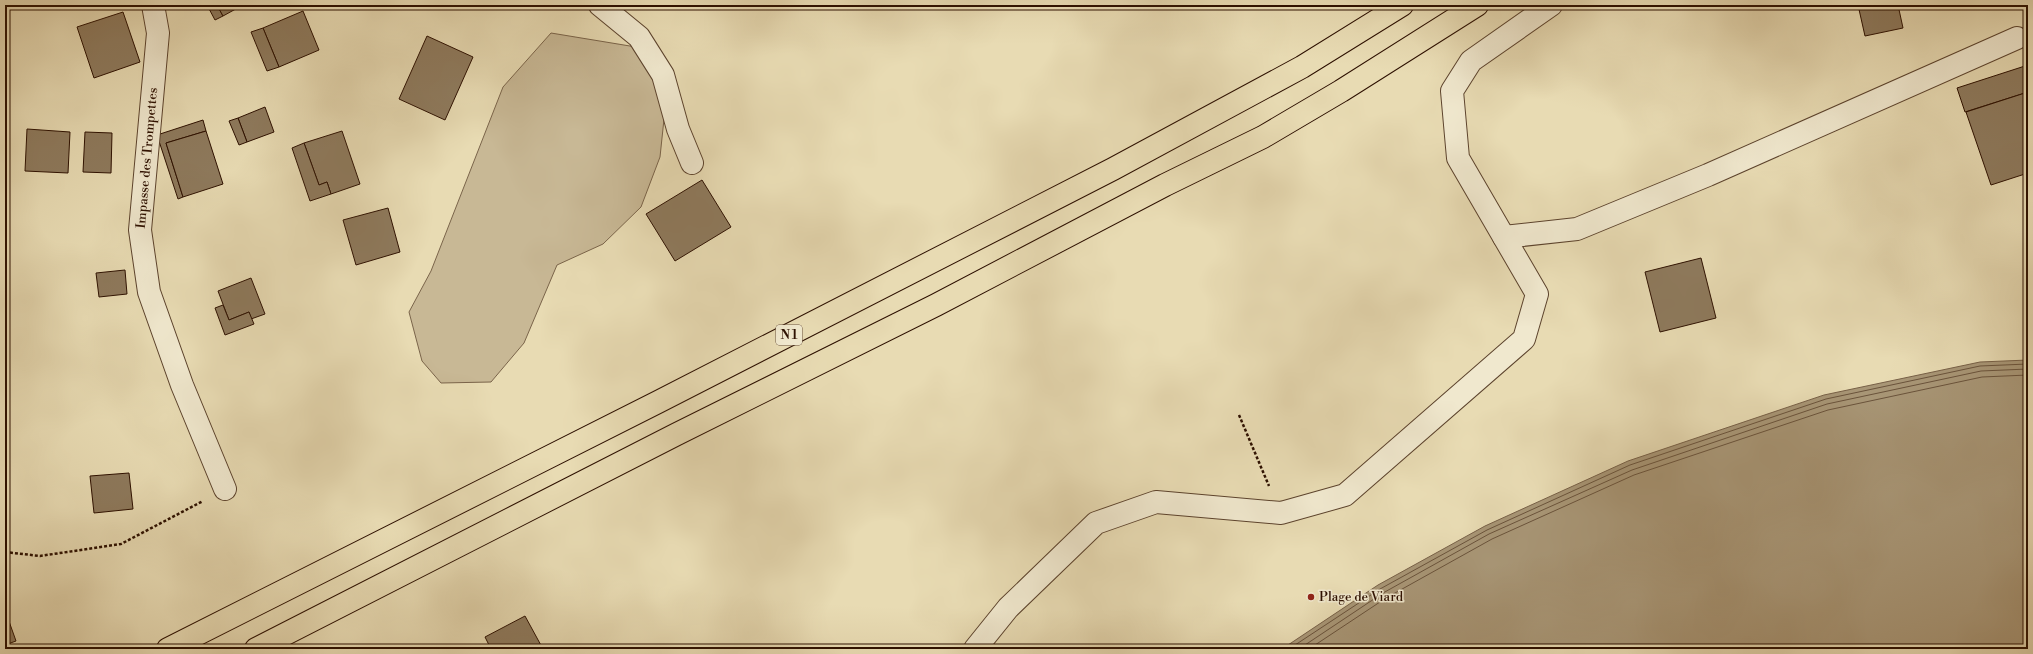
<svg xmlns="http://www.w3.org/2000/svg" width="2033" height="654" font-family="'Libre Bodoni',serif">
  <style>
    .green { fill: #c8b895; stroke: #7a644a }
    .water { fill: #a89676; stroke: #776047 }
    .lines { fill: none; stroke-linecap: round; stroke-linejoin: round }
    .shore { stroke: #6a533b; stroke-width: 1 }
    .building { fill: #8e7a5d; stroke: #2d1000 }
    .minor-casing { stroke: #5c432d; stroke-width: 24 }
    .major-casing { stroke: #2d1000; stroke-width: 24 }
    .path { stroke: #2d1000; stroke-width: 2.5; stroke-dasharray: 3 2; stroke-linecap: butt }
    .minor { stroke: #f0e8ce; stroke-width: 22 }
    .major { stroke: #e8dbb3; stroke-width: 22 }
    .poi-dot { fill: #8f2418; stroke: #f0e8ce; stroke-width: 1.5 }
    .labels { text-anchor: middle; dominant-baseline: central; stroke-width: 3; stroke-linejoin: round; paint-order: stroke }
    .shield { fill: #f0e8ce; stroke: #68513e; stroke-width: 1 }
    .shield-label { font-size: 12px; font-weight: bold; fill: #2d1000 }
    .street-label { font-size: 13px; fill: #2d1000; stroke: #f0e8ce }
    .poi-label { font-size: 13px; fill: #2d1000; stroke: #f0e8ce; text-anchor: start }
  </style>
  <rect width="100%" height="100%" fill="#e8dbb3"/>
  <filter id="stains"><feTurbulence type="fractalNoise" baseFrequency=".005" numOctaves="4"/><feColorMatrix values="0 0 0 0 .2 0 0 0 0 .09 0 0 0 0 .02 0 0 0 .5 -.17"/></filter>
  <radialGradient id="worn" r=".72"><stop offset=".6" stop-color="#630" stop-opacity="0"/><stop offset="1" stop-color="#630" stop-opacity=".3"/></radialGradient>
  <path class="green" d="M551 33 636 47 652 73 664 119 660 157 641 207 603 244 557 265 524 343 491 382 441 383 422 361 409 312 431 271 503 87Z"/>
  <path class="water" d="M2028 360V649H1282L1378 585 1485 526 1628 461 1824 395 1980 362Z"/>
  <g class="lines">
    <g class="shore">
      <path d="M1289 649 1380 589 1487 530 1630 465 1826 399 1980 366 2028 364"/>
      <path d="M1299 649 1383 593 1489 534 1632 470 1827 404 1981 371 2028 369"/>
      <path d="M1309 649 1386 598 1492 539 1634 475 1828 410 1982 377 2028 375"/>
    </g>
  </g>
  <g class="building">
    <path d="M207 5H217L223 16 215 20Z"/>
    <path d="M217 5H243L223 16Z"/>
    <path d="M1858 5H1898L1903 28 1865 36Z"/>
    <path d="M303 11 319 50 279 67 263 28Z"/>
    <path d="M123 12 140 62 94 78 77 27Z"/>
    <path d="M263 28 279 67 267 71 251 32Z"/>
    <path d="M427 36 473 57 445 120 399 99Z"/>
    <path d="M2028 65V92L1965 112 1957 88Z"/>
    <path d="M2028 92V173L1991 185 1966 112Z"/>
    <path d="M265 107 274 132 247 142 238 118Z"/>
    <path d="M238 118 247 142 239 145 229 121Z"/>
    <path d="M203 120 206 131 166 143 183 197 178 199 157 135Z"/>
    <path d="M27 129 70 132 68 173 25 171Z"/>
    <path d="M206 131 223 184 183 197 166 143Z"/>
    <path d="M342 131 360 184 331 194 327 182 319 185 304 143Z"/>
    <path d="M85 132 112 133 111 173 83 172Z"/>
    <path d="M304 143 319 185 327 182 331 194 310 201 292 148Z"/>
    <path d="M702 180 731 227 675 261 646 214Z"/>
    <path d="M388 208 400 252 356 265 343 220Z"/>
    <path d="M1701 258 1716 318 1660 332 1645 272Z"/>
    <path d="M125 270 127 294 99 297 96 273Z"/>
    <path d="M251 278 265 314 251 319 249 312 229 320 218 291Z"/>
    <path d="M223 305 229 320 249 312 254 324 225 335 215 308Z"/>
    <path d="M129 473 133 509 94 513 90 476Z"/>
    <path d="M5 610 16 641 5 645Z"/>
    <path d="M525 616 543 649H491L485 637Z"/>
  </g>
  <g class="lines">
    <defs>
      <g id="minor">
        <path d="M153 5 158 33 140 230 149 292 182 385 225 489"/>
        <path d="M600 5 639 37 663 75 678 129 692 163"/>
        <path d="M1504 237 1577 229 1708 175 2017 38"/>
        <path d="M975 649 1008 608 1096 523 1156 502 1281 513 1345 495 1524 339 1537 294 1458 158 1452 91 1471 61 1551 5"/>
      </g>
      <g id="major">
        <path d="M168 649 658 402 1113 169 1302 67 1402 5"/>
        <path d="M256 649 677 434 936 305 1165 185 1263 137 1341 91 1477 5"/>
      </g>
    </defs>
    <use href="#minor" class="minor-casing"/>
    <use href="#major" class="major-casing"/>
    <g class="path">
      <path d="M1239 415 1269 486"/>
      <path d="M5 552 40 556 121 544 203 501"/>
    </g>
    <use href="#minor" class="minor"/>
    <use href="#major" class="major"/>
  </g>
  <circle class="poi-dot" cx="1311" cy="597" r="4"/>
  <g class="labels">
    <rect class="shield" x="776" y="325" width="26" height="20" rx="3"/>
    <g class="shield-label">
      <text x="789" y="335">N 1</text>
    </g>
    <g class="street-label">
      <text transform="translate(147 158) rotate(-85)">Impasse des Trompettes</text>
    </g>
    <g class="poi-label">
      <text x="1319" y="597">Plage de Viard</text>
    </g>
  </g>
  <rect width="2033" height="654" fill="none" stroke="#e8dbb3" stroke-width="20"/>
  <rect x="6" y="6" width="2021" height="642" fill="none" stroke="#2d1000" stroke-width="2"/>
  <rect x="10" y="10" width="2013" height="634" fill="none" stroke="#2d1000"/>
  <rect width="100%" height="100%" filter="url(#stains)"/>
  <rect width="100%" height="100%" fill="url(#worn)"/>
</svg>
